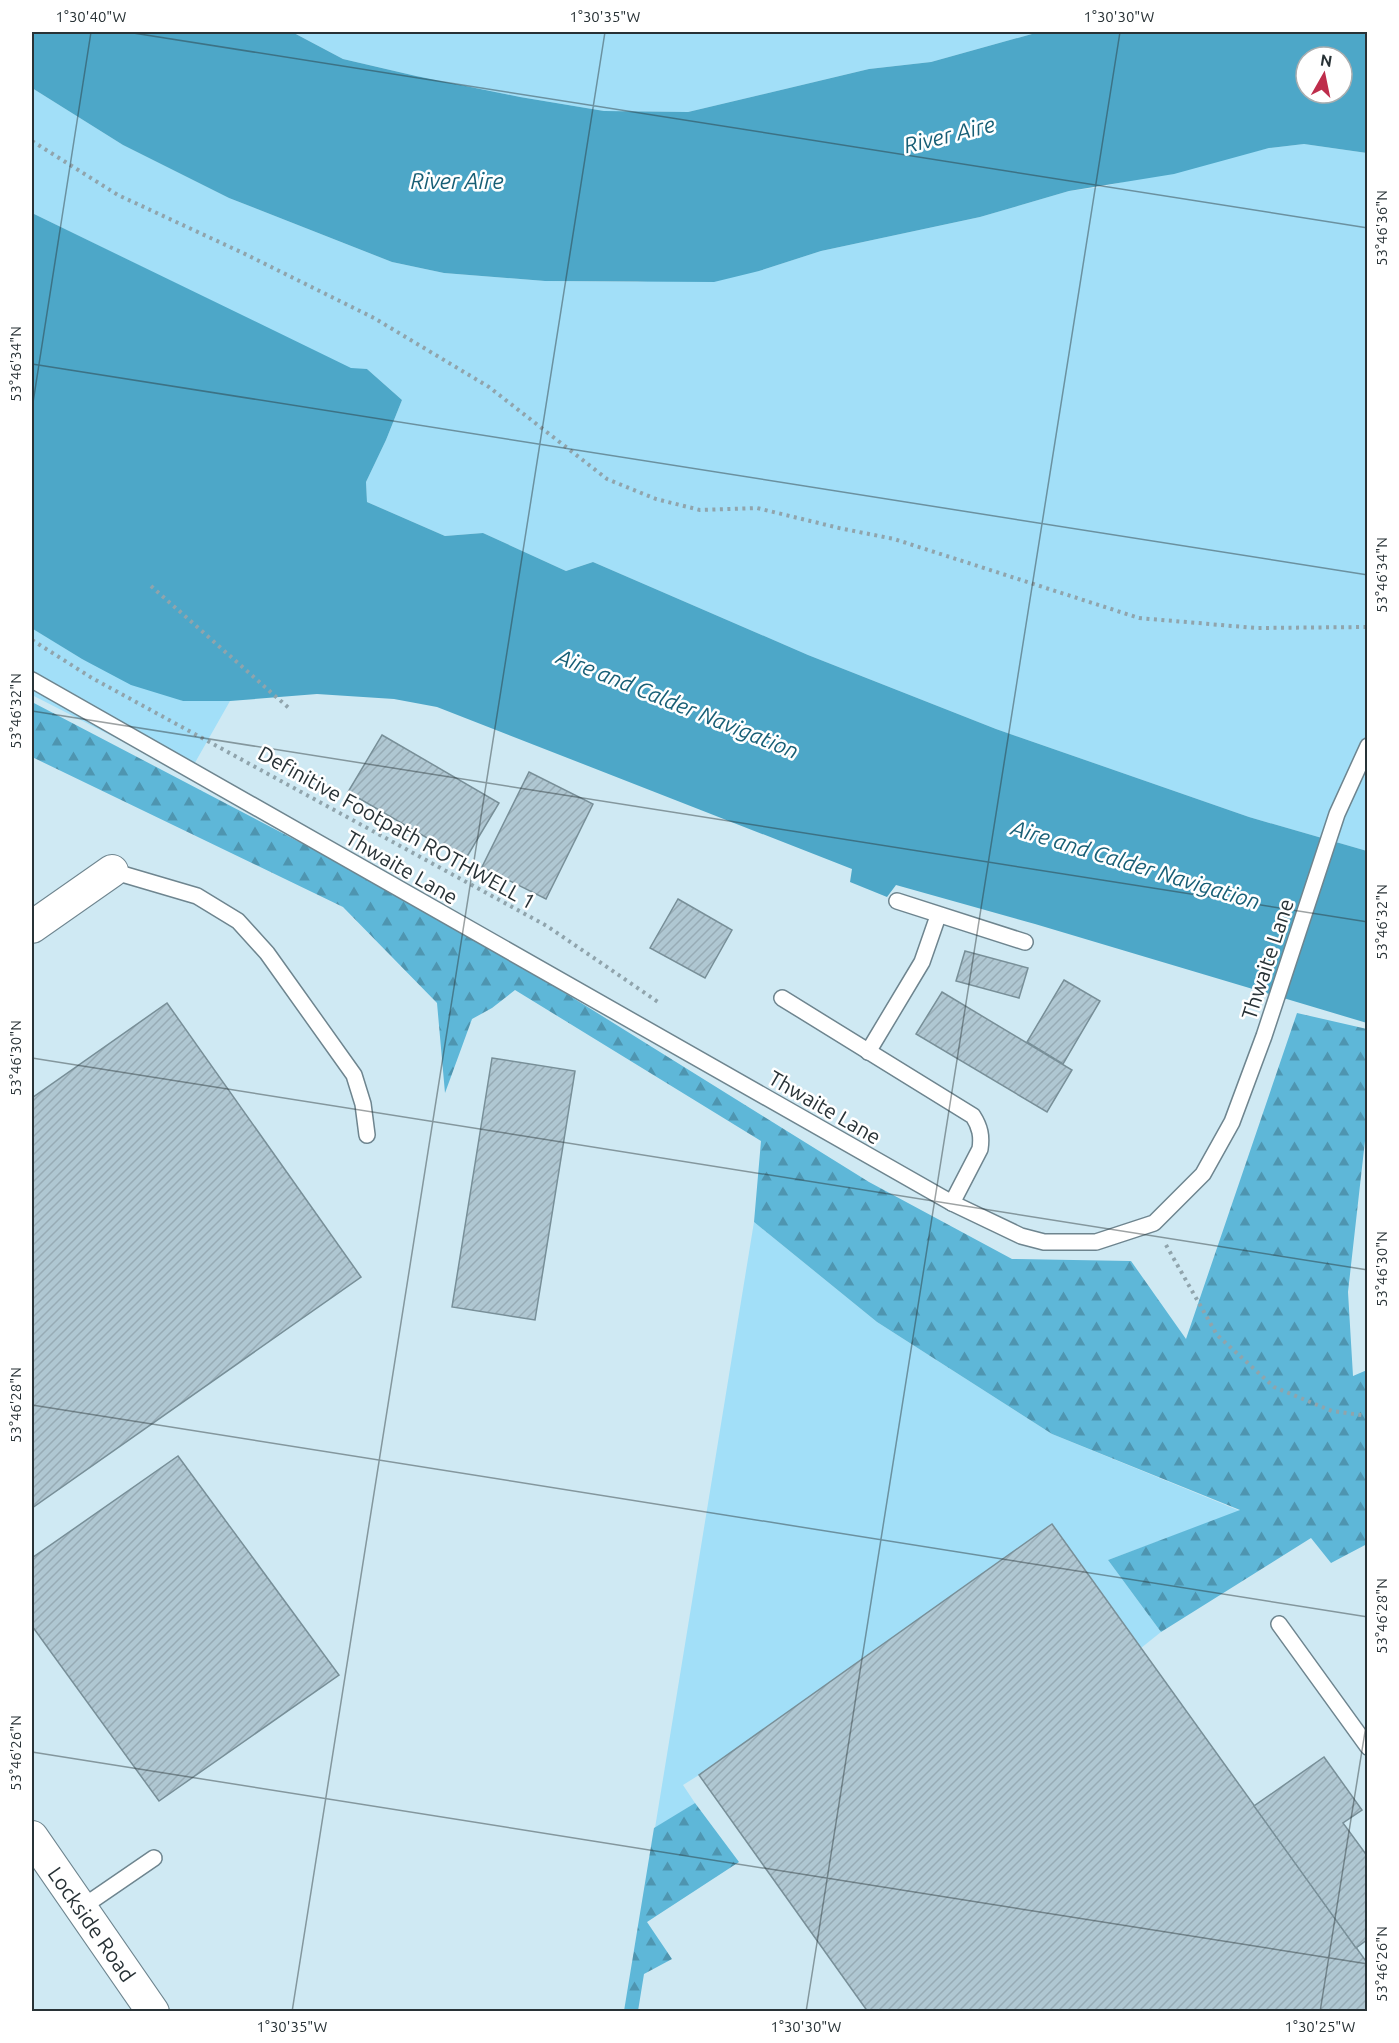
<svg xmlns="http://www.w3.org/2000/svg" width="1399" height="2043" font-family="Ubuntu,sans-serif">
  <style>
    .green { fill: #a2dff8 }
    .forest { fill: url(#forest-firs) }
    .water { fill: #4da7c8; fill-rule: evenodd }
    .building { fill: url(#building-hatch); stroke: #788f98; stroke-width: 1.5 }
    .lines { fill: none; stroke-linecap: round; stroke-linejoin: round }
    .lane-casing { stroke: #6e858f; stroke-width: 18 }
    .street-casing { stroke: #6e858f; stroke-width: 34 }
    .path { stroke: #90a4ac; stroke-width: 4; stroke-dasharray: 3 4.5; stroke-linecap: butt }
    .lane { stroke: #fff; stroke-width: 15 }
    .street { stroke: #fff; stroke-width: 32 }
    .ticks { fill: none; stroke: #283236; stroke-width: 1.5; stroke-opacity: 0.45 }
    .labels { text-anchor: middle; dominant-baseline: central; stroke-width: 5; stroke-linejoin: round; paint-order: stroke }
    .street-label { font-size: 21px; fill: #283236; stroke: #fff }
    .water-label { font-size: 22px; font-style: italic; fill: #185f76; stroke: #fff }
    .neatline { fill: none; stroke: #283236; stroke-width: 2 }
    .ticks-label { font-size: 15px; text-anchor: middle; fill: #283236 }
  </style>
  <defs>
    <pattern id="forest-firs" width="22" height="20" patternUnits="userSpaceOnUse" patternTransform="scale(1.5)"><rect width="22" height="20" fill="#5eb7d8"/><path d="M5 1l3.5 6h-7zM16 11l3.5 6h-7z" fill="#4e95b0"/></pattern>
    <pattern id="building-hatch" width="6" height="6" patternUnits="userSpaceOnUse" patternTransform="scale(1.5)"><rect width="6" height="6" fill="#afc7d2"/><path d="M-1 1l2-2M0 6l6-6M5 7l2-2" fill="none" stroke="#97abb5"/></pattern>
  </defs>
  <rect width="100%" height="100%" fill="#cfe9f3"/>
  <g class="green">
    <path d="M292 32H1039L931 62 869 69 688 112 604 111 520 97 416 76 343 59Z"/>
    <path d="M32 88 123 145 229 198 392 262 444 273 545 281 637 282 759 271 821 251 980 217 1069 191 1101 187 1269 148 1304 144 1367 153V851L1249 817 996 729 808 655 593 562 566 571 483 533 445 536 367 502 366 482 386 440 402 400 367 369H351L32 213Z"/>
    <path d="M32 628 82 659 183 701H230L188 775 32 695Z"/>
    <path d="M754 1222 877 1322 1052 1434 1240 1511 1108 1560 1161 1632 1141 1648 1052 1524 699 1775 683 1785 695 1803 655 1828Z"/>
  </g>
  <g class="forest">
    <path d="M32 702 443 917 869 1182 1012 1259 1131 1261 1186 1339 1297 1013 1367 1029V1123L1348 1292 1353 1376 1367 1370V1544L1331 1563 1311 1538 1161 1632 1108 1560 1240 1510 1052 1434 877 1322 754 1222 761 1141 515 990 492 1008 472 1019 445 1093 437 1003 343 907 32 757Z"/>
    <path d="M695 1803 739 1862 647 1922 672 1959 644 1974 638 2011H624L654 1828Z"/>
  </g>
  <g class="water">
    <path d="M32 32H292L343 59 416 76 520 97 604 111 688 112 869 69 931 62 1039 32H1367V153L1304 144 1269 148 1174 174 1069 191 980 217 821 251 759 271 714 282 545 281 444 273 392 262 229 198 123 145 32 88ZM1306 57H1342V93H1306Z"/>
    <path d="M32 213 351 368 367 369 402 400 386 440 366 482 367 502 445 536 483 533 566 571 593 562 808 655 996 729 1249 817 1367 851V1023L1035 924 896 885 887 897 850 882 852 869 437 707 394 699 317 694 230 701H183L131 685 82 659 33 629Z"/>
  </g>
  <g class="building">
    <path d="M382 735 499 803 465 860 348 792Z"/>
    <path d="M529 772 593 804 546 899 482 867Z"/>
    <path d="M678 899 732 930 705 978 650 948Z"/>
    <path d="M965 951 1028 968 1019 998 956 981Z"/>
    <path d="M1064 980 1100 1001 1063 1064 1027 1042Z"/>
    <path d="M942 992 1072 1070 1047 1112 916 1034Z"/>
    <path d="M167 1003 361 1277 32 1508V1098Z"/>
    <path d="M492 1058 575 1071 535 1320 452 1307Z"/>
    <path d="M178 1456 339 1675 159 1801 32 1626V1558Z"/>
    <path d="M1052 1524 1368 1964V2012H868L699 1775Z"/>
    <path d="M1324 1757 1362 1810 1343 1823 1368 1857V1939L1356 1948 1254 1806Z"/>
  </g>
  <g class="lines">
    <defs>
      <g id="lane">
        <path d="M32 680 952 1203 1021 1236 1044 1242H1096L1154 1223 1203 1174 1232 1122 1264 1036 1337 814 1368 746"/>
        <path d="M112 871 197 896 238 921 267 953 354 1075 363 1104 367 1135"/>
        <path d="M897 901 1025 942"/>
        <path d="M782 998 973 1116C980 1127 982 1136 980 1149L952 1203"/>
        <path d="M868 1052 922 962 938 916"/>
        <path d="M1279 1624 1368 1747"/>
        <path d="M81 1908 154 1858"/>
      </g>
      <g id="street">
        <path d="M32 927 112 871"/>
        <path d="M32 1837 153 2012"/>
      </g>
    </defs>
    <use href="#lane" class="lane-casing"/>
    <use href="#street" class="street-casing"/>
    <g class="path">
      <path d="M32 141 118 195 243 253 374 318 489 387 607 479 656 499 700 510 757 508 839 528 894 539 1139 618 1256 628 1368 627"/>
      <path d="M151 586 291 710"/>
      <path d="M32 640 92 678 547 926 661 1004"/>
      <path d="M1166 1245 1217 1335 1274 1387 1332 1411 1368 1416"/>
    </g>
    <use href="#lane" class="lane"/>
    <use href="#street" class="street"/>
  </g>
  <path class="ticks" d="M127 32 1368 228M32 364 1368 575M32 409 91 32M32 711 1368 922M32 1058 1368 1270M32 1405 1368 1617M32 1752 1368 1964M292 2012 605 32M806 2012 1120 32M1320 2012 1368 1713"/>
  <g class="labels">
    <g class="street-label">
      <text transform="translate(397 827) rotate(29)">Definitive Footpath ROTHWELL 1</text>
      <text transform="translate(402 867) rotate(30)">Thwaite Lane</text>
      <text transform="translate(1267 959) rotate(-72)">Thwaite Lane</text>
      <text transform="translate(825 1107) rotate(30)">Thwaite Lane</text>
      <text transform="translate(92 1924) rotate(55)">Lockside Road</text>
    </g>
    <g class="water-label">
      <text transform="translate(949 134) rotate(-14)">River Aire</text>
      <text x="457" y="180">River Aire</text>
      <text transform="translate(678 703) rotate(22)">Aire and Calder Navigation</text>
      <text transform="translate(1136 864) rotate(17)">Aire and Calder Navigation</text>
    </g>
  </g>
  <rect width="1399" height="2043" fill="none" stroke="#ffffff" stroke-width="66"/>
  <g transform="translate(1324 75) rotate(9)"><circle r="28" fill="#ffffff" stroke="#a9adaf" stroke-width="1.5"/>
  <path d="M0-4.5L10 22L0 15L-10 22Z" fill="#be2d4b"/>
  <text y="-9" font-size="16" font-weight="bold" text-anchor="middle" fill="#283236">N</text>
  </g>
  <rect x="33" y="33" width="1333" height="1977" class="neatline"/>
  <g class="ticks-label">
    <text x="91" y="22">1°30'40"W</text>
    <text x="605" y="22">1°30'35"W</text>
    <text x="1119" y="22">1°30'30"W</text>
    <text transform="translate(1382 228) rotate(-90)" y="5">53°46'36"N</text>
    <text transform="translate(16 364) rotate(-90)" y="5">53°46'34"N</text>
    <text transform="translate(1382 575) rotate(-90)" y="5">53°46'34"N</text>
    <text transform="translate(16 711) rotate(-90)" y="5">53°46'32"N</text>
    <text transform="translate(1382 922) rotate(-90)" y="5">53°46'32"N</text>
    <text transform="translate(16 1058) rotate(-90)" y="5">53°46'30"N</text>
    <text transform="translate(1382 1269) rotate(-90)" y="5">53°46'30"N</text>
    <text transform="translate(16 1405) rotate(-90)" y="5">53°46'28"N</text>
    <text transform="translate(1382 1616) rotate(-90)" y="5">53°46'28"N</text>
    <text transform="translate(16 1753) rotate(-90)" y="5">53°46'26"N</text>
    <text transform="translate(1382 1964) rotate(-90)" y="5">53°46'26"N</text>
    <text x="292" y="2032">1°30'35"W</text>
    <text x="806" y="2032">1°30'30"W</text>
    <text x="1320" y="2032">1°30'25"W</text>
  </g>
</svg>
